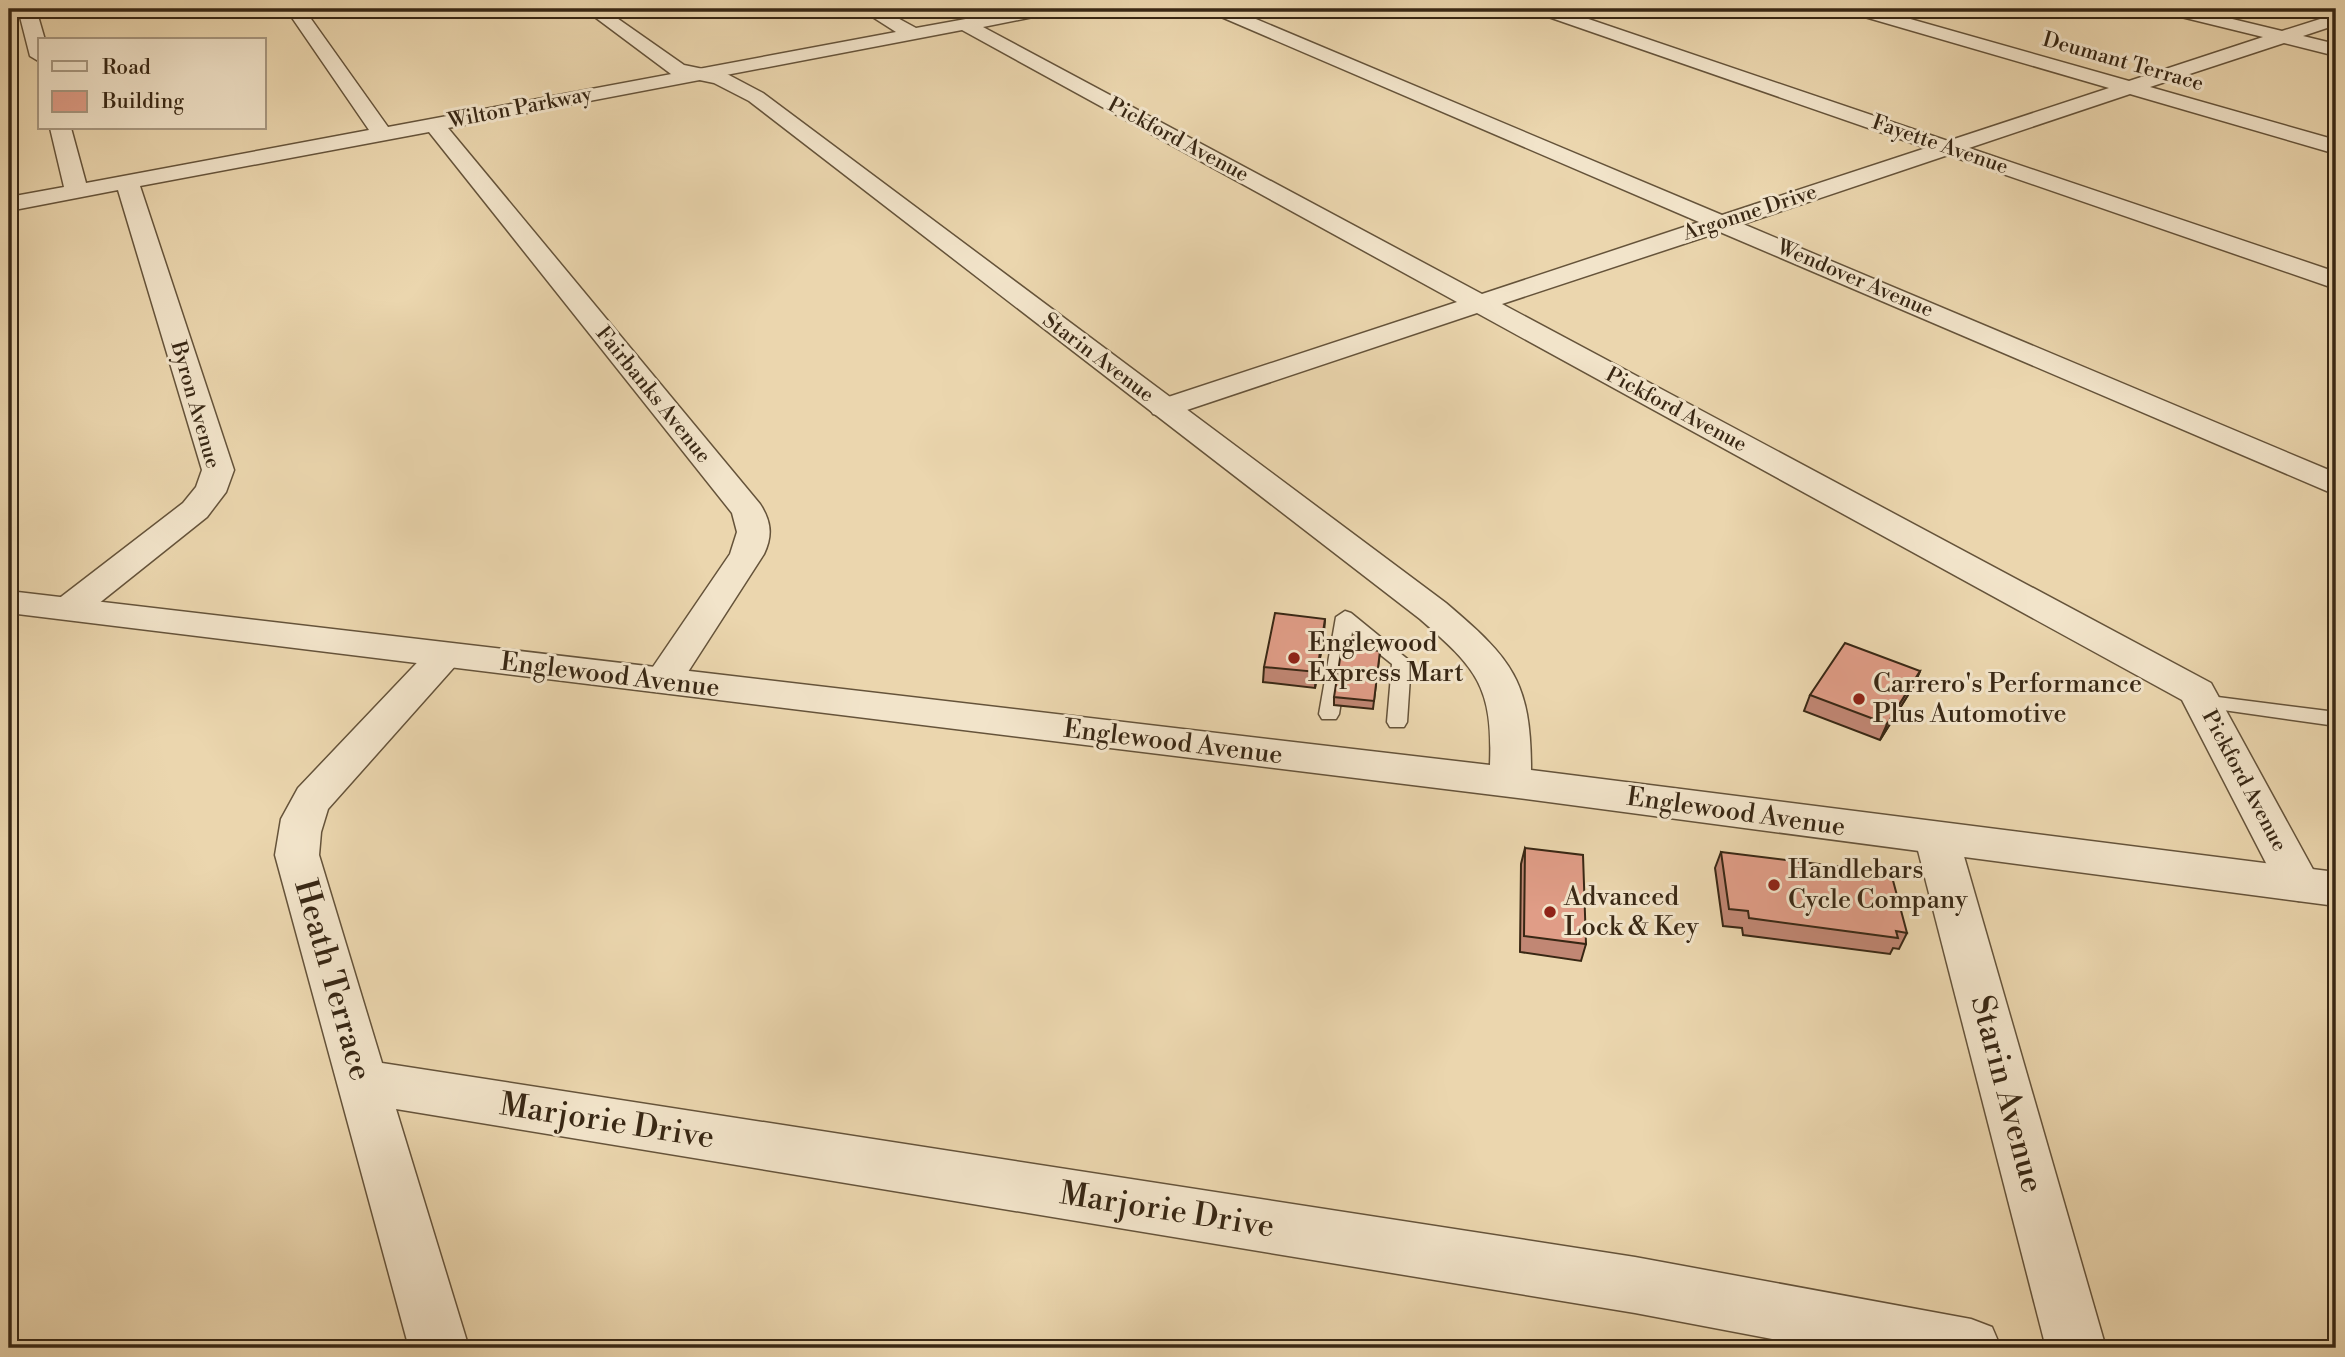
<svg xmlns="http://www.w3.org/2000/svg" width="2345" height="1357" font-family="'Libre Bodoni',serif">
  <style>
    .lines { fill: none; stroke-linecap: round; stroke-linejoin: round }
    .service-casing { stroke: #65533a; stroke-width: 3 }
    .minor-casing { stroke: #65533a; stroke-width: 3 }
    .tertiary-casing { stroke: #65533a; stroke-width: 3 }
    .service { fill: #f2e4ca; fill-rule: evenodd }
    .minor { fill: #f2e4ca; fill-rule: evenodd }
    .tertiary { fill: #f2e4ca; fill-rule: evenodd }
    .wall { fill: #c18774; stroke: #382714; stroke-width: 2 }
    .shaded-wall { fill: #9d6e5e; stroke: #382714; stroke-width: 2 }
    .building { fill: #e09d87; stroke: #382714; stroke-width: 2 }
    .poi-dot { fill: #8f2418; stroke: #f2e4ca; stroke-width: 2.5 }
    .labels { text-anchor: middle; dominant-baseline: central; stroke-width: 6; stroke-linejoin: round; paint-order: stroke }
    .far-street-label { font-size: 21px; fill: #382714; stroke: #f2e4ca }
    .poi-label { font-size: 26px; fill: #382714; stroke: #f2e4ca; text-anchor: start }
    .street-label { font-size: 26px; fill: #382714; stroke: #f2e4ca }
    .near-street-label { font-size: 32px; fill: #382714; stroke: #f2e4ca }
  </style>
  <rect width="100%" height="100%" fill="#ebd6ae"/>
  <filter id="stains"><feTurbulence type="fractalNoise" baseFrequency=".00286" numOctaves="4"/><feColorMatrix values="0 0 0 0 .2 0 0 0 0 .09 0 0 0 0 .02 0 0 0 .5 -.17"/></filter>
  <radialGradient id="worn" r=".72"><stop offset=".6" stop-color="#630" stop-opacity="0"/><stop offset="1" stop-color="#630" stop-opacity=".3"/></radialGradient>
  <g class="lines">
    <defs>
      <g id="service">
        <path d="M1345 611 1351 613 1411 662 1407 722 1404 727H1390L1387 722 1392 664 1352 632 1339 714 1336 719H1322L1319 714 1336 617Z"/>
        <path d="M2202 695 2336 712V726L2195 706 2192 701 2195 696Z"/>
      </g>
      <g id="minor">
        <path d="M18 9H36L45 40H40V62L30 56Z"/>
        <path d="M286 9H304L388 127 896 32 860 9H881L916 28 1021 9H1057L1048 14 983 27 1482 294 1699 222 1212 13 1209 9H1232L1722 215 1926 148 1537 13 1534 9H1559L1948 141 2109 88 1851 13 1848 9H1875L2129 81 2263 37 2165 13 2162 9H2191L2282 31 2336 14V25L2303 36 2336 44V56L2284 43 2150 87 2336 140V154L2130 94 1969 148 2336 272V289L1948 155 1743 224 2336 473V495L1720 232 1502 304 2211 683 2321 884 2315 896 2299 901 2283 896 2182 700 1477 313 1175 414 1164 417 1153 414 1149 408 1153 402 1457 302 962 30 448 128 760 504C771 521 773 535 764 554L677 689 663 692 649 689 644 680 730 554 737 532 732 513 429 132 140 186 234 470 226 492 207 517 83 616 70 619 57 616 52 608 57 600 183 503 196 487 202 470 118 190 9 211V197L64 187 50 128H71L86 183 369 130Z"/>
        <path d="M444 644 457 648 463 656 457 664 328 809 321 832 319 855 382 1063 1635 1257 1971 1319 1992 1327 2001 1348H1820L1635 1313 396 1109 469 1348H409L275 855 281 819 298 788 431 648Z"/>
        <path d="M1937 823 1952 828 1959 839 2106 1348H2046L1915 839 1922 828Z"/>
      </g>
      <path id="tertiary" d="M584 9H604L684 65 727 74 763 93 1446 603C1512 659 1531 681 1531 770L2336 872V906L1510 797 9 613V591L1490 765C1493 686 1477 669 1420 619L749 101 714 83 671 74Z"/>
    </defs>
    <use href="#service" class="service-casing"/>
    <use href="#minor" class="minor-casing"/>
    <use href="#tertiary" class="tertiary-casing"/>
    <use href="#service" class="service"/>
    <use href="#minor" class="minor"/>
    <use href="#tertiary" class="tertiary"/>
  </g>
  <g class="wall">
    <path d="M1324 634 1315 688 1263 682 1264 667Z"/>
    <path d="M1380 651 1373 709 1334 705V697Z"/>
    <path d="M1920 671 1913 687 1880 740 1804 711 1810 695Z"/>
    <path d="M1525 848 1586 944 1581 961 1520 952 1521 864Z"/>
    <path d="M1721 852 1907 933 1899 949 1893 948 1890 954 1743 935 1742 928 1723 926 1715 868Z"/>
  </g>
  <g class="shaded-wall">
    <path d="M1325 619 1324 634 1315 688 1317 672Z"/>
    <path d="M1920 671 1913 687 1880 740 1887 724Z"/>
  </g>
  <g class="building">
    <path d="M1275 613 1325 619 1317 672 1264 667Z"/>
    <path d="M1845 643 1920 671 1887 724 1810 695Z"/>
    <path d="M1342 646 1380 651 1374 701 1334 697Z"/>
    <path d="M1525 848 1583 855 1586 944 1524 936Z"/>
    <path d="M1721 852 1891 873 1907 933 1896 931 1898 938 1749 918 1748 911 1729 909Z"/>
  </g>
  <g class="poi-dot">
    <circle cx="1294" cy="658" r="7"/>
    <circle cx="1859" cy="699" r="7"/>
    <circle cx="1774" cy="885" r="7"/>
    <circle cx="1550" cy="912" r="7"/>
  </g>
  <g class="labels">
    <g class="far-street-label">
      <text transform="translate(2123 62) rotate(16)">Deumant Terrace</text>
      <text transform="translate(520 108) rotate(-11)">Wilton Parkway</text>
      <text transform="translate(1178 140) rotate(28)">Pickford Avenue</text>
      <text transform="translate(1940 145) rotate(19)">Fayette Avenue</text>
      <text transform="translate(1750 213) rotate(-18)">Argonne Drive</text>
      <text transform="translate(1855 279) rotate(23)">Wendover Avenue</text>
      <text transform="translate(1098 358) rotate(37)">Starin Avenue</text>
      <text transform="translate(653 395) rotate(51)">Fairbanks Avenue</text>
      <text transform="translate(195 405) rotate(74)">Byron Avenue</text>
      <text transform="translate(1676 410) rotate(28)">Pickford Avenue</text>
      <text transform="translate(2244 781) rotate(62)">Pickford Avenue</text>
    </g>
    <g class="poi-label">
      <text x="1308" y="643">Englewood<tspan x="1308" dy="30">Express Mart</tspan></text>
      <text x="1873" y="684">Carrero's Performance<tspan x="1873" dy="30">Plus Automotive</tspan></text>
      <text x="1788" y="870">Handlebars<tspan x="1788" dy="30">Cycle Company</tspan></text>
      <text x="1564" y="897">Advanced<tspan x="1564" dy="30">Lock &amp; Key</tspan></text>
    </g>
    <g class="street-label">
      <text transform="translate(610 675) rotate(7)">Englewood Avenue</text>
      <text transform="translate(1173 742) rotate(7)">Englewood Avenue</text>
      <text transform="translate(1736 812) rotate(8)">Englewood Avenue</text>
    </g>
    <g class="near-street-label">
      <text transform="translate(333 980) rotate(74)">Heath Terrace</text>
      <text transform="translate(2007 1094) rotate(75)">Starin Avenue</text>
      <text transform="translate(607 1121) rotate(9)">Marjorie Drive</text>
      <text transform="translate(1167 1210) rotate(9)">Marjorie Drive</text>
    </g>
  </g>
  <rect width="2345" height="1357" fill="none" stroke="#ebd6ae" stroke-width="35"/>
  <rect x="10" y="10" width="2324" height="1336" fill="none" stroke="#382714" stroke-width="3.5"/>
  <rect x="18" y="18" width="2310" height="1322" fill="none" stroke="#382714" stroke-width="2"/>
  <rect x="38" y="38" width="228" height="91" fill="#f2e4ca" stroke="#a89881" stroke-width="2"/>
  <rect x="52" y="61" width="35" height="10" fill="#f2e4ca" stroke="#a89881" stroke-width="2"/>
  <text x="102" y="74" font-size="21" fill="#382714">Road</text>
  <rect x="52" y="91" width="35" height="21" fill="#e09d87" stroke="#a89881" stroke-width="2"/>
  <text x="102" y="108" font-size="21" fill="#382714">Building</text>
  <rect width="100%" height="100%" filter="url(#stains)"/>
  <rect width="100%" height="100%" fill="url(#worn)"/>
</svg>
